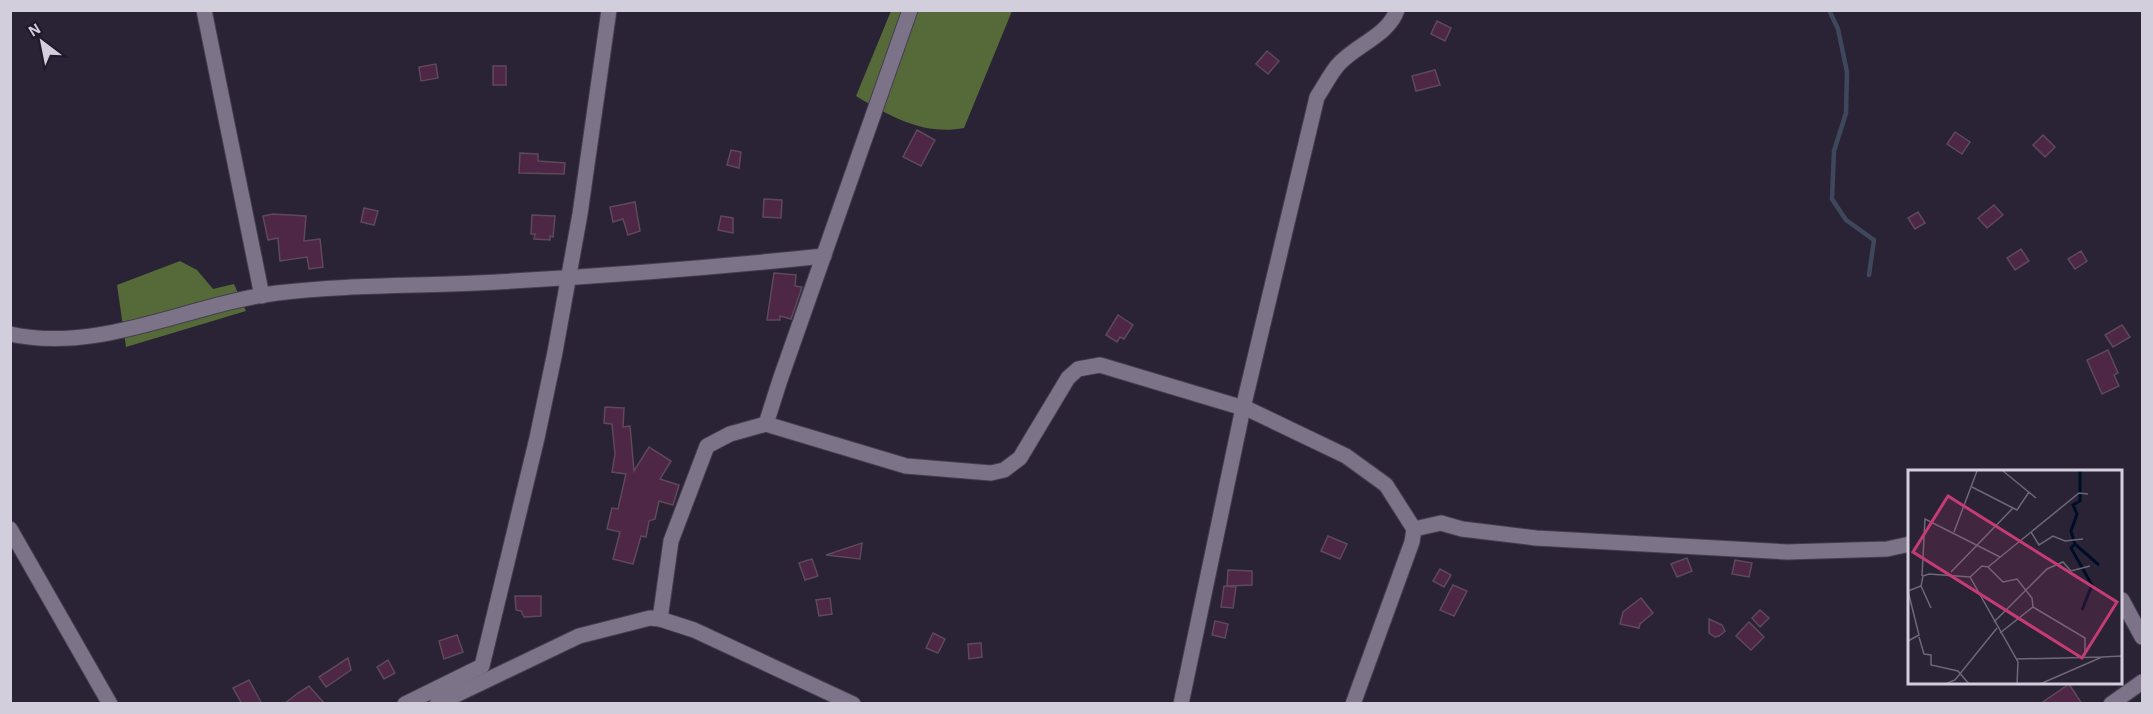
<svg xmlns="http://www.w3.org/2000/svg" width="2153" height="714" font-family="'Alegreya Sans',sans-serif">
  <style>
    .forest { fill: #556939 }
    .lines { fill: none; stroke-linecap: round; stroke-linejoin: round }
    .stream { stroke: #3f475d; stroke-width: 4.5 }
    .building { fill: #4e2646; stroke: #5e4959; stroke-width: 1.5 }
    .street-casing { stroke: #453e4e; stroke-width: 17 }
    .secondary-casing { stroke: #453e4e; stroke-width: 17 }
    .street { stroke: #7c7389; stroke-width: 15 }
    .secondary { stroke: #7c7389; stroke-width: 15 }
    .inset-river { fill: none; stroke: #000d27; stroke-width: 3 }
    .inset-road { fill: none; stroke: #6e6777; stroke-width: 1.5 }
    .view { fill: #c53c75; fill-opacity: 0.15; stroke: #c53c75; stroke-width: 3 }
    .inset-edge { fill: none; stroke: #d3cedb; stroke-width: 3 }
  </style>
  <rect width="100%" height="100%" fill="#2a2335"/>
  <g class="forest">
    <path d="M891 11H1012L964 128C924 136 889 116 856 96Z"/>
    <path d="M180 261 197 270 213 289 234 284 246 311 126 347 117 285Z"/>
  </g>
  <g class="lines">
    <path class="stream" d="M1829 10 1838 29 1847 72 1846 113 1834 151 1832 199 1846 220 1874 240 1869 275"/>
  </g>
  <g class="building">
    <path d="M1437 21 1451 28 1445 41 1431 34Z"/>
    <path d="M1267 51 1279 61 1268 74 1256 64Z"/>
    <path d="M436 64 438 78 421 81 419 67Z"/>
    <rect x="493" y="66" width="13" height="19"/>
    <path d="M1435 70 1440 85 1416 91 1412 76Z"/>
    <path d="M917 130 935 140 921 166 903 157Z"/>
    <path d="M1955 132 1970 142 1962 154 1947 144Z"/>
    <path d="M2043 135 2055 147 2045 157 2033 145Z"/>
    <path d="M731 150 741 152 739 168 727 165Z"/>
    <path d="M520 153 538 154V161L565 163 564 174 519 173Z"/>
    <path d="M764 199 782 200 781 218 763 217Z"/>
    <path d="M635 202 640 231 628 235 623 219 613 222 610 207Z"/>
    <path d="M1994 205 2003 215 1987 228 1978 218Z"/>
    <path d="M364 208 378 211 374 225 361 222Z"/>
    <path d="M1918 212 1925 223 1915 229 1908 218Z"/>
    <path d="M273 214 306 216 304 241 320 239 323 267 309 269 307 257 280 261 278 238 268 240 263 216Z"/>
    <path d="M532 215 555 216 553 237 550 236V240L534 239 535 234H531Z"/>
    <path d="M721 216 733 218V233L718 230Z"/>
    <path d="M2021 249 2029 261 2015 270 2007 258Z"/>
    <path d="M2081 251 2087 261 2075 269 2068 259Z"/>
    <path d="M774 273 796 275 795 286 802 287 791 319 780 316V320H767Z"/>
    <path d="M1118 315 1133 325 1124 339 1120 337 1117 342 1106 335Z"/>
    <path d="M2122 325 2130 337 2113 347 2105 335Z"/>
    <path d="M2108 350 2118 373 2114 375 2119 386 2102 394 2087 360Z"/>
    <path d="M605 407 624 408 623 427 630 426 634 471 649 447 671 461 660 479 679 485 673 505 659 501 655 519 649 521 646 537 641 536 633 564 613 559 620 532 607 529 612 508 618 509 626 474 612 472 615 454 612 424 604 423Z"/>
    <path d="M1328 536 1347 544 1340 559 1321 551Z"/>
    <path d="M862 543 860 559 826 555Z"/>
    <path d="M1687 558 1692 571 1677 577 1671 564Z"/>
    <path d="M812 559 818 576 805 580 799 563Z"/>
    <path d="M1735 560 1752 563 1749 577 1732 574Z"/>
    <path d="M1440 569 1451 575 1444 587 1433 581Z"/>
    <path d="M1228 570 1252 571V585L1227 586Z"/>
    <path d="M1453 585 1467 591 1454 616 1440 610Z"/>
    <path d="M1224 586 1236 587 1233 608 1221 607Z"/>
    <path d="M515 596H541V616L524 617 521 611 516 610Z"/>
    <path d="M830 598 832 614 819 616 816 600Z"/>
    <path d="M1641 598 1653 613 1640 624 1639 628 1620 624 1623 612Z"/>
    <path d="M1760 610 1769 618 1760 627 1752 618Z"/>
    <path d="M1709 619 1722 625 1725 631 1719 636 1715 637 1709 633Z"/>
    <path d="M1215 621 1228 624 1225 638 1212 635Z"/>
    <path d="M1749 622 1764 637 1751 650 1736 636Z"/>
    <path d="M933 633 945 639 938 653 926 648Z"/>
    <path d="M457 635 463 652 444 659 439 641Z"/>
    <path d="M981 643 982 657 969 659 968 644Z"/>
    <path d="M348 658 351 670 326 687 319 677Z"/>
    <path d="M388 660 395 673 384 679 377 667Z"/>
    <path d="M249 680 262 704H242L233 688Z"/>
    <path d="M2069 684 2082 704H2040Z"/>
    <path d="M309 686 325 704H284L298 693Z"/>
  </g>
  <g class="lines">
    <defs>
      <g id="street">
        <path d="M204 10 262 296"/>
        <path d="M10 334C100 354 189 304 277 293 342 285 410 286 476 283 592 277 708 268 824 256"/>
        <path d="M766 424 906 466 991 473 1004 470 1020 458 1068 378 1078 369 1100 365 1250 410 1346 456 1386 485 1414 529"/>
        <path d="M10 529 110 704"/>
        <path d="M2122 600 2142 637"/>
        <path d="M660 619 671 541 707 446 730 434 766 424 780 380 910 10"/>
        <path d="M405 704 482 666 537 438 555 352 580 214 609 10"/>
        <path d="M1181 704 1243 408 1317 97C1324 87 1330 74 1338 65 1355 45 1388 36 1397 10"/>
        <path d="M1353 704 1412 542 1414 529 1441 523 1462 529 1536 538 1787 552 1887 549 1910 544"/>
        <path d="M2111 704 2142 682"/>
      </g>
      <path id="secondary" d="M437 704 579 636 650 618 660 619 694 630 853 704"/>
    </defs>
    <use href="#street" class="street-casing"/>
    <use href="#secondary" class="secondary-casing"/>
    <use href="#street" class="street"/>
    <use href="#secondary" class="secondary"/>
  </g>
  <g transform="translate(1908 470)">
    <rect width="214" height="214" fill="#2a2335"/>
    <path class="inset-river" d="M172 1V31L165 35 169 44 163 61 167 74 163 78 184 115 174 140M168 75 191 95"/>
    <path class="inset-road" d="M95 1 128 28M64 17 105 38M46 62 69 1M123 62 131 75 145 66 157 71 175 69M80 97 95 112 109 109 124 128 125 137M43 102 105 38 109 40 121 22M14 106 17 49 92 87M62 107 74 96 80 97 171 23 180 24M13 116 23 138M0 121 13 116 15 106 21 104 62 107 110 192 109 214M86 152 139 99 155 92 163 101 182 96M92 163 125 137 177 168V185M11 167 16 184 23 185V195L50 201 61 214M0 171 11 165 0 121M108 189 194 187M37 214 47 210 89 158M132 214 194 187 214 186"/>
    <path class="view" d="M40 26 209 132 174 188 5 82Z"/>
    <rect width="214" height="214" class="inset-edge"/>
  </g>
  <rect width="2153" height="714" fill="none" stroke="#d3cedb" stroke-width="24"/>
  <g transform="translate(42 42) rotate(328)" stroke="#21192b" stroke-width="4.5" paint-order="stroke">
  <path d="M0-4.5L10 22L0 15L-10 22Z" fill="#d3cedb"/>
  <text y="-9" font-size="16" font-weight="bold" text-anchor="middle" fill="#d3cedb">N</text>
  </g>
</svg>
